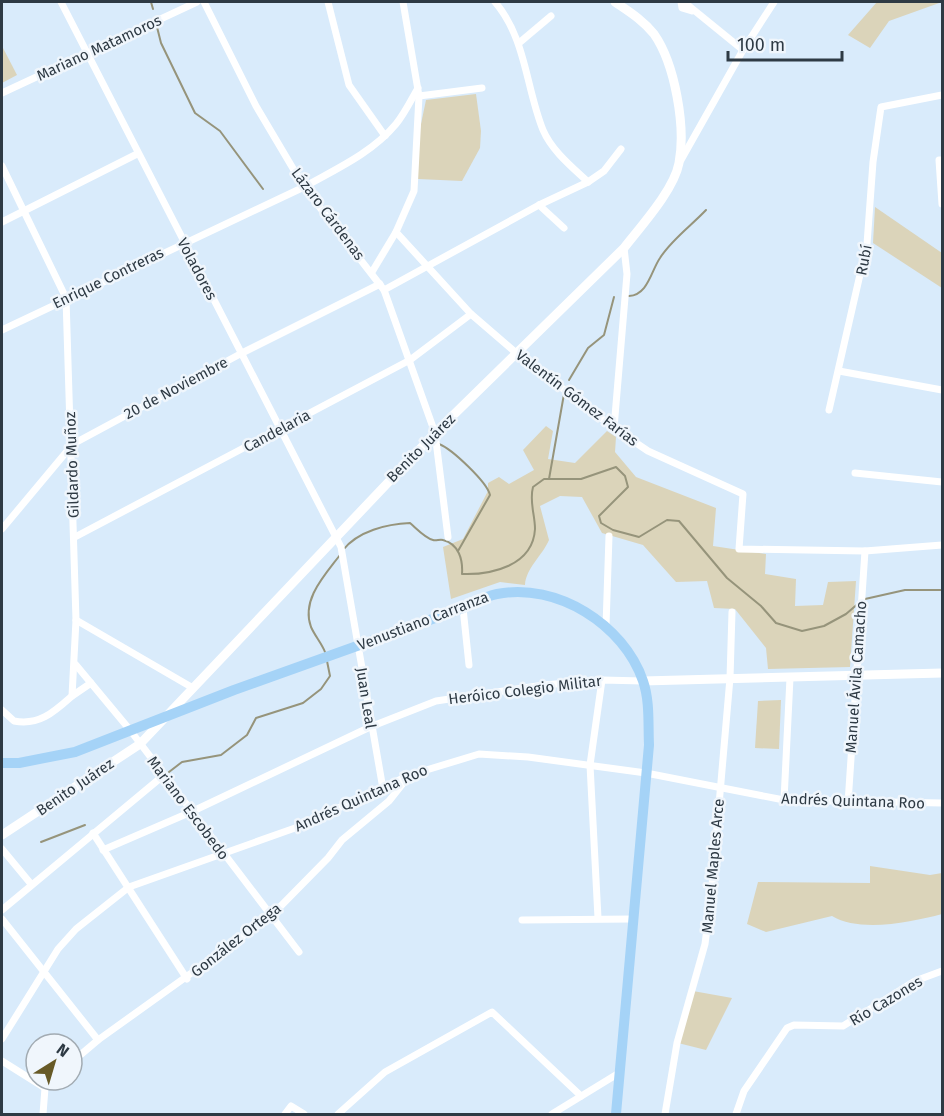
<svg xmlns="http://www.w3.org/2000/svg" width="944" height="1116" font-family="'Fira Sans',sans-serif">
  <style>
    .green { fill: #dbd4ba }
    .lines { fill: none; stroke-linecap: round; stroke-linejoin: round }
    .stream { stroke: #96947b; stroke-width: 2 }
    .minor { stroke: #fff; stroke-width: 7 }
    .tertiary { stroke: #fff; stroke-width: 9 }
    .primary { stroke: #a5d3f7; stroke-width: 10 }
    .labels { text-anchor: middle; dominant-baseline: central; stroke-width: 5; stroke-linejoin: round; paint-order: stroke }
    .street-label { font-size: 15px; fill: #2e3a44; stroke: #f0f6fc }
  </style>
  <rect width="100%" height="100%" fill="#d9ebfb"/>
  <g class="green">
    <path d="M877 2H942L889 21 870 48 848 35Z"/>
    <path d="M2 46 17 75 2 83Z"/>
    <path d="M476 94 481 131 480 148 462 181 418 179 416 148 426 100Z"/>
    <path d="M875 207 942 253V288L873 243Z"/>
    <path d="M546 426 553 431 548 459 575 463 607 431 616 437 615 452 636 477 716 508 713 546 766 554 765 574 796 579 795 606 823 605 828 582 856 581 850 667 768 669 766 648 735 609 714 608 707 581 676 582 643 545 602 533 582 497 560 496 540 506 549 540C542 556 526 568 525 585L500 582 451 599 443 547 463 539 488 491V483L499 477 509 484 534 470 523 450Z"/>
    <path d="M781 700 779 749 755 748 758 701Z"/>
    <path d="M870 866 930 875 942 873V914C912 922 860 933 832 916L766 932 747 924 758 882 870 883Z"/>
    <path d="M693 991 732 998 706 1050 678 1043Z"/>
  </g>
  <g class="lines">
    <g class="stream">
      <path d="M151 2 153 9"/>
      <path d="M157 27 161 43 195 113 220 131 263 189"/>
      <path d="M629 296C648 295 651 271 660 258 671 240 692 225 706 210"/>
      <path d="M569 380 588 348 604 335 614 297"/>
      <path d="M439 444C452 449 487 482 490 495L458 551"/>
      <path d="M549 479 564 394"/>
      <path d="M343 550C358 531 387 524 410 523 417 529 425 538 433 540 436 541 440 539 443 540 459 544 463 560 462 574 491 575 533 566 535 529 535 514 529 502 533 487L544 479H581L616 467 625 476 628 487 599 516 601 523 613 530 639 537 667 520 679 521 727 578 761 606 776 623 802 631 824 626 846 614 860 602"/>
      <path d="M865 599 905 590H942"/>
      <path d="M325 652C322 644 315 636 311 627 301 600 324 576 340 555"/>
      <path d="M169 772 182 762 221 755 247 735 256 718 303 703 321 689 330 676 327 661"/>
      <path d="M41 842 85 825"/>
    </g>
    <g class="minor">
      <path d="M61 2 341 547 383 789"/>
      <path d="M204 2 256 106 304 187 384 290 435 433 448 537"/>
      <path d="M328 2 349 85 385 136"/>
      <path d="M495 2C526 38 526 88 543 130 552 151 572 167 588 182"/>
      <path d="M681 2 682 8 692 11"/>
      <path d="M684 2 743 50"/>
      <path d="M519 43 551 16"/>
      <path d="M2 93 197 2"/>
      <path d="M419 96 482 88"/>
      <path d="M681 160 743 50 774 2"/>
      <path d="M942 160H939L942 204"/>
      <path d="M2 166 66 298 76 620 72 696C54 712 39 726 14 721L2 710"/>
      <path d="M539 205 564 228"/>
      <path d="M2 222 137 154"/>
      <path d="M396 232 471 314 515 352 614 428 648 451 743 494 739 549 865 551 942 545"/>
      <path d="M372 272 396 232 414 191 419 96 403 2"/>
      <path d="M384 290 539 205 588 182 604 171 621 149"/>
      <path d="M2 330 304 187C336 169 372 153 396 124 405 113 411 100 418 88"/>
      <path d="M839 371 942 390"/>
      <path d="M829 410 867 244 873 162 881 107 942 95"/>
      <path d="M614 428 627 274 624 248"/>
      <path d="M855 473 942 482"/>
      <path d="M2 529 73 444 242 353 380 284"/>
      <path d="M75 537 410 360 471 314"/>
      <path d="M463 608 469 665"/>
      <path d="M76 620 193 688"/>
      <path d="M606 626 609 536"/>
      <path d="M76 665 130 730 299 952"/>
      <path d="M72 696 91 683"/>
      <path d="M784 800 790 678"/>
      <path d="M848 803 865 551"/>
      <path d="M93 833 187 979"/>
      <path d="M2 849 31 884"/>
      <path d="M103 850 191 812 370 727 436 701 544 685 602 680 643 681"/>
      <path d="M2 910 164 775"/>
      <path d="M598 918 590 765 602 680"/>
      <path d="M2 919 98 1040"/>
      <path d="M522 920 632 919"/>
      <path d="M2 1039 58 949 76 929 129 887 295 828 410 775 479 754 528 757 646 773 784 800 942 803"/>
      <path d="M2 1061 45 1088"/>
      <path d="M72 1062 98 1040 271 916 328 858 342 840 389 801 408 777"/>
      <path d="M43 1114 45 1088 51 1080"/>
      <path d="M285 1114 291 1106 304 1114"/>
      <path d="M338 1114 385 1072 492 1012 581 1096"/>
      <path d="M552 1114 619 1073"/>
      <path d="M665 1114 677 1043 705 944 711 897 730 678 732 612"/>
      <path d="M736 1114 744 1091 787 1028 794 1025 843 1026 915 981 942 971"/>
    </g>
    <g class="tertiary">
      <path d="M643 681 942 673"/>
      <path d="M2 835 140 744 435 433 624 248C641 226 674 190 679 163 686 127 675 64 654 34 643 20 628 11 615 2"/>
    </g>
    <path class="primary" d="M2 763H19L75 752 234 690 463 608C474 603 486 596 497 594 557 582 624 625 643 681 650 701 648 724 649 745L616 1114"/>
  </g>
  <g class="labels">
    <g class="street-label">
      <text transform="translate(99 48) rotate(-25)">Mariano Matamoros</text>
      <text transform="translate(328 214) rotate(53)">Lázaro Cárdenas</text>
      <text transform="translate(864 260) rotate(-79)">Rubí</text>
      <text transform="translate(197 269) rotate(62)">Voladores</text>
      <text transform="translate(108 278) rotate(-26)">Enrique Contreras</text>
      <text transform="translate(176 388) rotate(-28)">20 de Noviembre</text>
      <text transform="translate(577 398) rotate(37)">Valentín Gómez Farías</text>
      <text transform="translate(277 431) rotate(-28)">Candelaria</text>
      <text transform="translate(421 448) rotate(-45)">Benito Juárez</text>
      <text transform="translate(72 465) rotate(-92)">Gildardo Muñoz</text>
      <text transform="translate(423 621) rotate(-21)">Venustiano Carranza</text>
      <text transform="translate(856 677) rotate(-86)">Manuel Ávila Camacho</text>
      <text transform="translate(525 690) rotate(-7)">Heróico Colegio Militar</text>
      <text transform="translate(366 698) rotate(81)">Juan Leal</text>
      <text transform="translate(75 787) rotate(-34)">Benito Juárez</text>
      <text transform="translate(361 798) rotate(-24)">Andrés Quintana Roo</text>
      <text transform="translate(853 801) rotate(2)">Andrés Quintana Roo</text>
      <text transform="translate(188 808) rotate(53)">Mariano Escobedo</text>
      <text transform="translate(713 866) rotate(-85)">Manuel Maples Arce</text>
      <text transform="translate(236 940) rotate(-38)">González Ortega</text>
      <text transform="translate(886 1001) rotate(-31)">Río Cazones</text>
    </g>
  </g>
  <rect width="944" height="1116" fill="none" stroke="#2e3a44" stroke-width="6"/>
  <g transform="translate(54 1062) rotate(37)"><circle r="28" fill="#f0f6fc" stroke="#a2abb2" stroke-width="1.5"/>
  <path d="M0-4.5L10 22L0 15L-10 22Z" fill="#675a27"/>
  <text y="-9" font-size="16" font-weight="bold" text-anchor="middle" fill="#2e3a44">N</text>
  </g>
  <path d="M728 51v9h114v-9" fill="none" stroke="#2e3a44" stroke-width="3"/>
  <text x="737" y="51" font-size="18" fill="#2e3a44" stroke="#f0f6fc" stroke-width="4.5" paint-order="stroke">100 m</text>
</svg>
